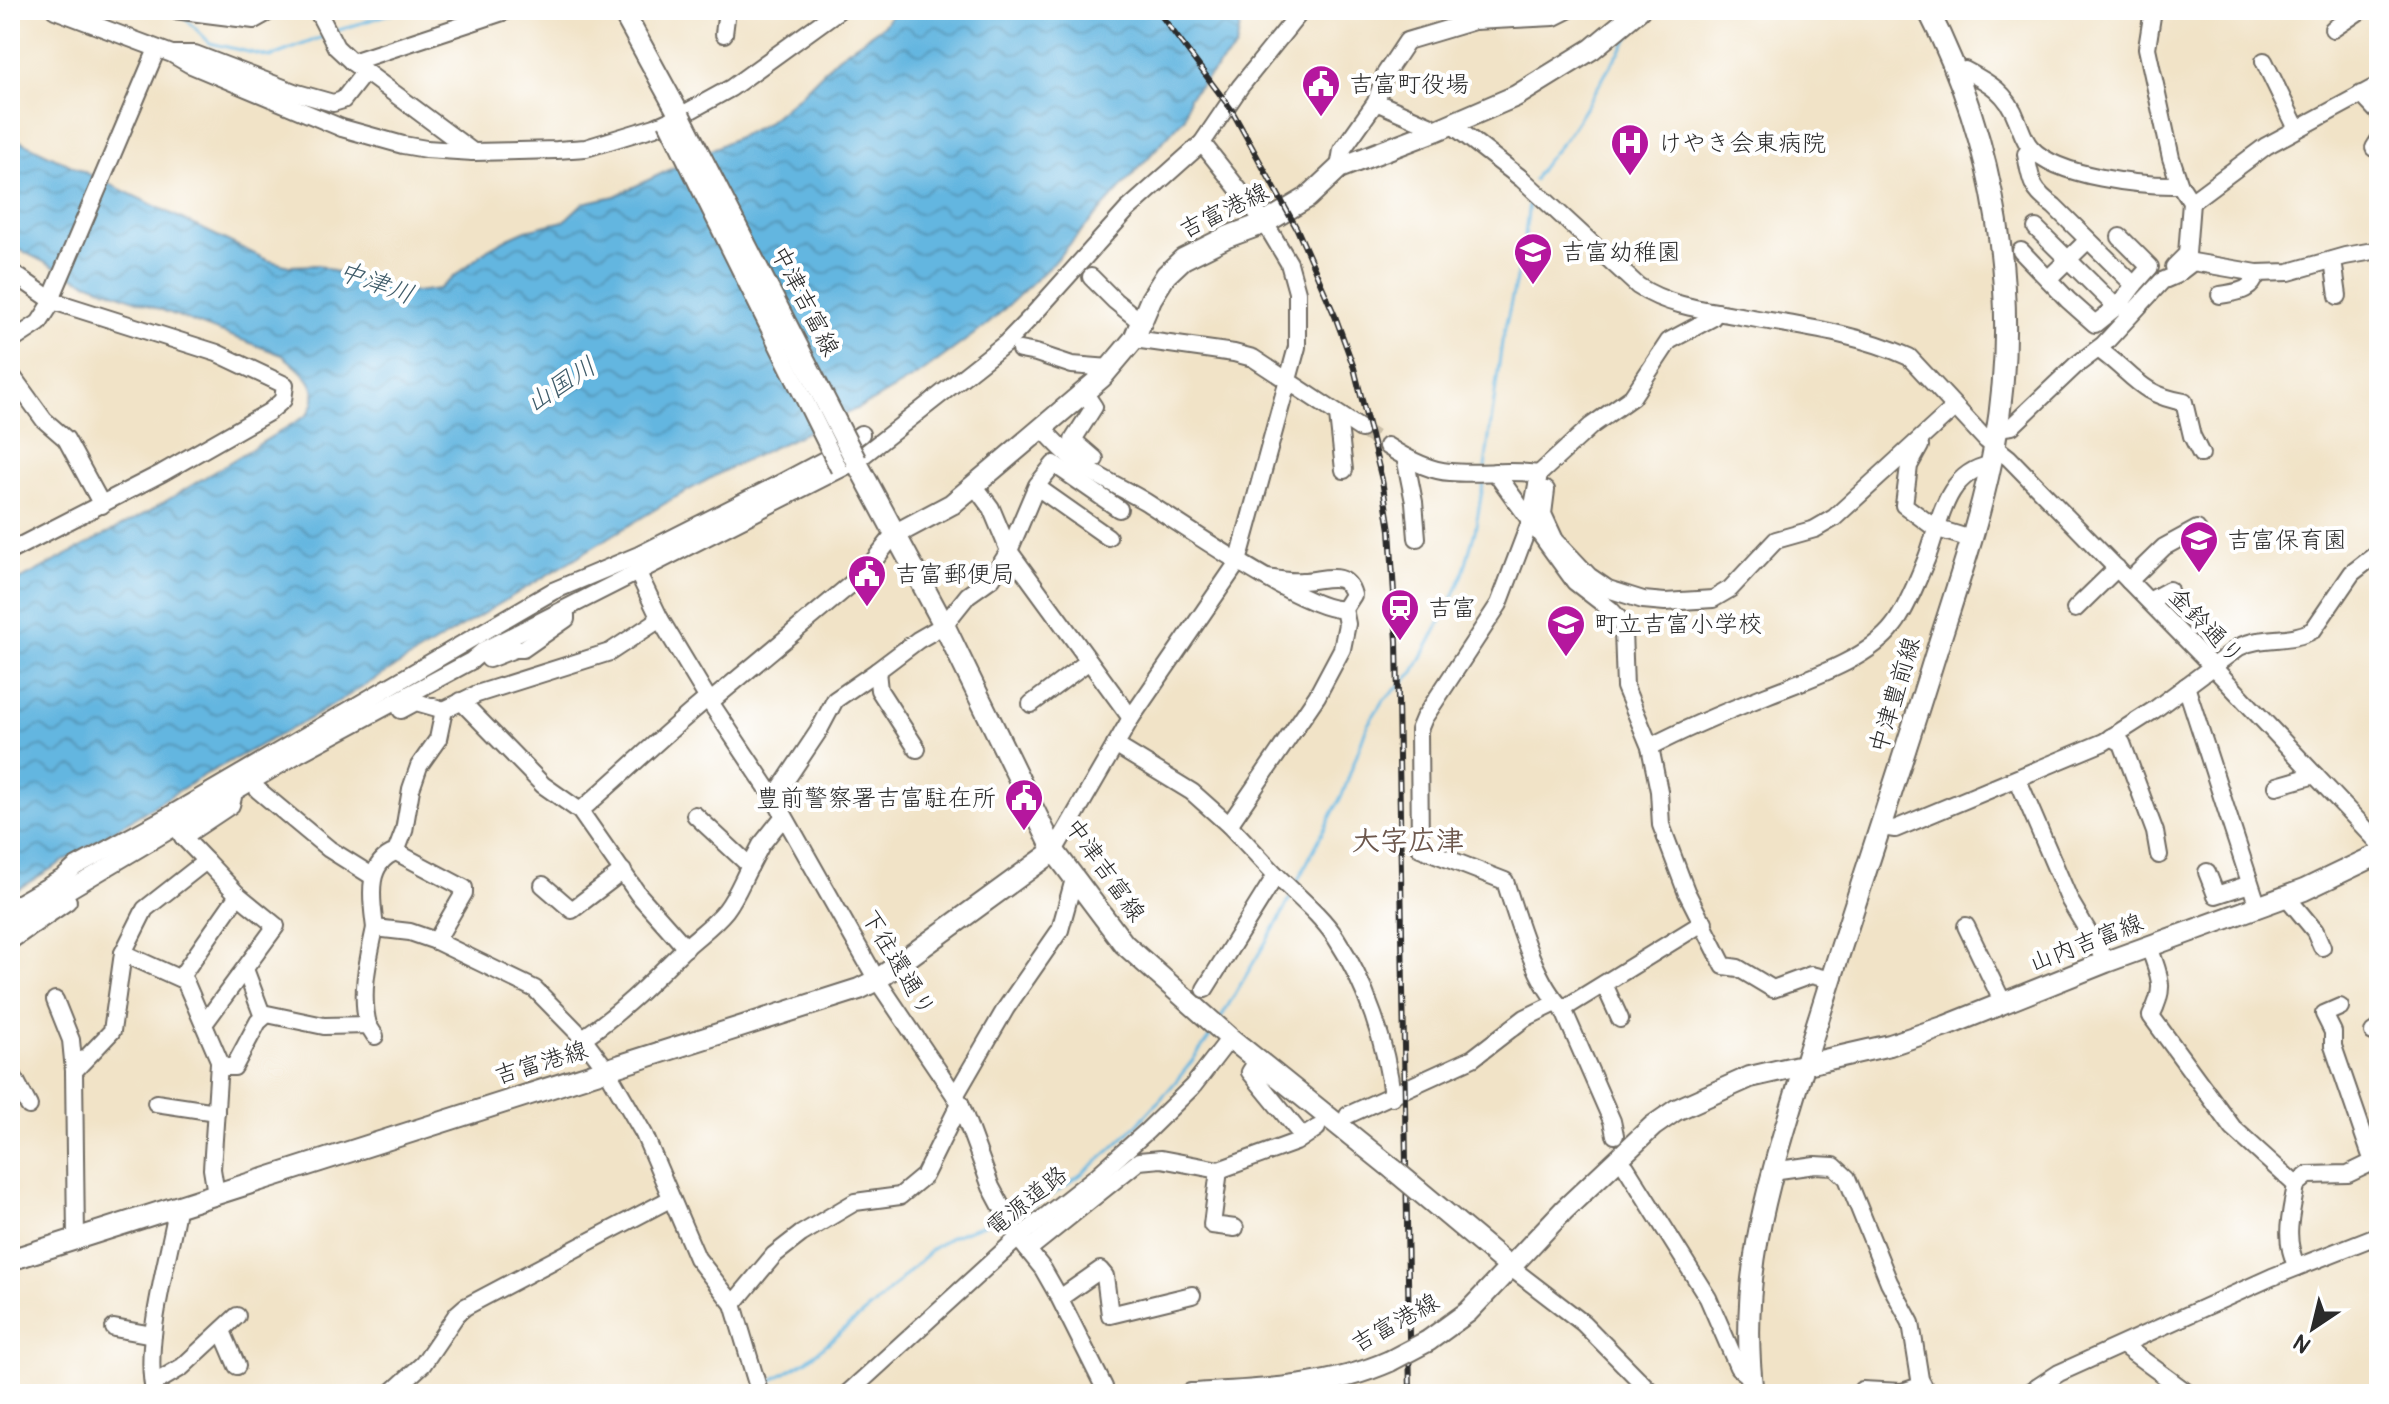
<svg xmlns="http://www.w3.org/2000/svg" width="2389" height="1404" font-family="Pangolin,'Klee One',sans-serif">
  <style>
    .water { fill: url(#water-waves); stroke: #487086; stroke-width: 2 }
    .lines { fill: none; stroke-linecap: round; stroke-linejoin: round }
    .stream { stroke: #64b6e0; stroke-width: 3 }
    .minor-tunnel { stroke: #c9bea8; stroke-width: 16; stroke-dasharray: 16 8; stroke-linecap: butt }
    .minor-casing { stroke: #706b62; stroke-width: 20 }
    .major-casing { stroke: #706b62; stroke-width: 24 }
    .minor { stroke: #fff; stroke-width: 16 }
    .major { stroke: #fff; stroke-width: 20 }
    .rail-casing { stroke: #2b2b2b; stroke-width: 6 }
    .rail { stroke: #fff; stroke-width: 3; stroke-dasharray: 9; stroke-linecap: butt }
    .minor-bridge-casing { stroke: #706b62; stroke-width: 20; stroke-linecap: butt }
    .major-bridge-casing { stroke: #706b62; stroke-width: 24; stroke-linecap: butt }
    .minor-bridge { stroke: #fff; stroke-width: 16 }
    .major-bridge { stroke: #fff; stroke-width: 20 }
    .labels { text-anchor: middle; dominant-baseline: central; stroke-width: 8; stroke-linejoin: round; paint-order: stroke }
    .poi-label { font-size: 24px; fill: #2b2b2b; stroke: #fff; text-anchor: start }
    .street-label { font-size: 24px; fill: #2b2b2b; stroke: #fff }
    .water-label { font-size: 26px; font-style: italic; fill: #3f5c6a; stroke: #fff }
    .quarter-label { font-size: 28px; font-weight: bold; fill: #6d584d; stroke: #fff }
  </style>
  <defs>
    <pattern id="water-waves" width="16" height="10" patternUnits="userSpaceOnUse" patternTransform="scale(2)"><rect width="16" height="10" fill="#64b6e0"/><path d="M0 5q4-4 8 0t8 0" fill="none" stroke="#5394b6"/></pattern>
  </defs>
  <rect width="100%" height="100%" fill="#fff"/>
  <filter id="ink" filterUnits="userSpaceOnUse"><feTurbulence type="fractalNoise" baseFrequency=".0125" numOctaves="2"/><feDisplacementMap in="SourceGraphic" scale="16" xChannelSelector="R" yChannelSelector="G"/><feConvolveMatrix kernelMatrix="1 2 1 2 8 2 1 2 1" color-interpolation-filters="sRGB"/></filter>
  <filter id="wash" filterUnits="userSpaceOnUse"><feTurbulence type="fractalNoise" baseFrequency=".006" numOctaves="4" result="noise"/><feDisplacementMap in="SourceGraphic" scale="32" xChannelSelector="R" yChannelSelector="G"/><feGaussianBlur stdDeviation="1.8" result="paint"/><feColorMatrix in="noise" values="0 0 0 0 0 0 0 0 0 0 0 0 0 0 0 0 0 1.4 0 .05"/><feComposite in="paint" operator="in"/></filter>
  <g filter="url(#wash)">
    <rect width="100%" height="100%" fill="#f1e3c7"/>
    <path class="water" d="M895 10H1243L1236 48 1189 97 1185 117 1050 266 988 324 921 373 871 402 731 467 674 498 313 717 206 774 10 894V585L148 512 307 415C327 389 302 371 282 355L76 278 10 245V136L267 260 289 266 318 265 350 278 396 289 416 292 439 289 488 249 508 238 526 230 564 221 583 203 615 196 765 124 801 94 838 57 884 25Z"/>
    <g class="lines">
      <g class="stream">
        <path d="M185 18 210 43 270 57 325 36"/>
        <path d="M336 31 402 10"/>
        <path d="M1534 180C1541 164 1553 154 1564 140 1595 98 1615 48 1652 10"/>
        <path d="M1485 467 1502 342 1524 243 1530 195"/>
        <path d="M1296 884 1343 793 1367 726 1382 702 1414 672 1450 604 1463 574 1475 531 1484 479"/>
        <path d="M1220 1019 1279 920 1290 898"/>
        <path d="M1013 1214C1087 1186 1168 1098 1212 1033"/>
        <path d="M762 1386 806 1361 880 1300 931 1250 950 1237 1002 1218"/>
      </g>
    </g>
  </g>
  <g filter="url(#ink)">
    <g class="lines">
      <path class="minor-tunnel" d="M1361 429 1387 446"/>
      <defs>
        <g id="minor">
          <path d="M55 10 172 54 189 64 342 128 403 145 426 149 473 152 557 150 586 148 655 127 680 116 731 88 839 10"/>
          <path d="M174 10 254 20 272 10"/>
          <path d="M317 10 336 47 352 62 473 152"/>
          <path d="M2153 10 2147 48 2171 158 2180 185"/>
          <path d="M2333 29 2361 10"/>
          <path d="M724 34 727 10"/>
          <path d="M174 54H195L294 92 333 103 343 100 364 73"/>
          <path d="M2264 61 2297 129"/>
          <path d="M352 62 509 10"/>
          <path d="M1958 75 1965 70C1990 83 2007 93 2017 120 2021 129 2024 141 2031 148 2057 177 2143 186 2180 185L2191 202 2187 254 2174 267"/>
          <path d="M2361 94 2379 113"/>
          <path d="M1376 102 1429 125 1435 131"/>
          <path d="M1451 124 1522 179 1638 286C1668 306 1705 310 1740 316 1796 326 1857 333 1909 357L1986 440 2009 458 2213 667 2379 843"/>
          <path d="M2374 148 2379 140"/>
          <path d="M2031 149 2026 154C2031 181 2031 190 2054 206L2134 285 2120 304 2131 314"/>
          <path d="M1339 168 1342 150 1376 102 1385 74 1407 41 1474 21 1554 17 1568 10"/>
          <path d="M2191 202 2266 146 2379 85"/>
          <path d="M2036 228 2116 307"/>
          <path d="M2120 237 2150 267 2134 285"/>
          <path d="M2021 251 2068 300 2095 324 2120 304"/>
          <path d="M2333 260 2338 296"/>
          <path d="M10 271 53 301 217 353 285 385 283 400 269 412 162 473 10 551"/>
          <path d="M1091 277 1115 301 1141 322"/>
          <path d="M2048 279 2088 240"/>
          <path d="M2220 295C2237 292 2252 292 2257 273"/>
          <path d="M51 299 157 49"/>
          <path d="M1134 339 1234 353 1253 358 1361 429"/>
          <path d="M10 342 39 323 53 301"/>
          <path d="M2098 349C2133 373 2138 394 2184 402L2192 436 2201 454"/>
          <path d="M1020 350 1036 353 1072 365 1110 368"/>
          <path d="M10 373 44 420 66 439 102 505"/>
          <path d="M1084 392 1094 407 1073 440 1095 459"/>
          <path d="M1338 415 1344 470"/>
          <path d="M1042 428C1053 440 1064 452 1077 462 1099 478 1123 488 1146 502 1179 523 1311 615 1344 609"/>
          <path d="M1997 428 2012 426 2075 366 2103 345 2162 281 2176 275 2193 262 2257 273 2289 272 2345 256 2379 250"/>
          <path d="M1387 446C1404 457 1429 471 1450 472 1480 475 1509 469 1539 474L1591 426 1632 397 1669 341 1712 318 1717 312"/>
          <path d="M1920 446 1909 466 1904 505 1935 528 1971 539"/>
          <path d="M1405 457 1414 502 1417 538"/>
          <path d="M1495 472 1575 582 1610 609 1620 620 1623 630 1625 687 1650 747 1659 791 1661 825 1686 891 1724 966 1738 968 1773 989 1811 975 1831 980"/>
          <path d="M1539 474 1530 522 1499 604 1424 718 1419 730 1420 848 1505 881C1517 918 1535 983 1563 1009L1612 1121 1615 1135"/>
          <path d="M974 485 991 508 1009 551 1131 718"/>
          <path d="M1037 487 1108 537"/>
          <path d="M1546 490 1543 514 1555 540 1589 576 1608 589 1643 600 1665 602 1713 599 1730 589 1776 540 1815 529 1834 518 1955 407"/>
          <path d="M637 571 660 619 710 702 774 798 877 980 960 1103 991 1187 1018 1238 1043 1269 1059 1297 1104 1387"/>
          <path d="M2129 581 2164 547 2197 529"/>
          <path d="M2149 601 2169 590"/>
          <path d="M2075 609 2117 568"/>
          <path d="M660 619 610 652 477 694 444 710 438 739 419 766 411 789 404 831 396 852C364 863 372 902 375 928L410 932 436 941 535 989 583 1038 607 1070 644 1134 697 1258 733 1304 760 1394"/>
          <path d="M484 652 489 659 515 649H523L566 619V615"/>
          <path d="M2186 686 2258 907"/>
          <path d="M461 701 543 785 580 811 638 894 686 948"/>
          <path d="M710 702 850 585 868 568 894 535"/>
          <path d="M1031 704 1089 661"/>
          <path d="M401 710 416 702 444 710"/>
          <path d="M2111 737 2122 743 2155 832 2159 855"/>
          <path d="M1115 745 1192 792 1229 825 1317 696 1342 649 1347 624 1344 609 1353 595C1346 568 1322 581 1302 581 1291 582 1279 580 1268 578"/>
          <path d="M1650 747C1688 727 1727 711 1767 695 1807 679 1867 661 1894 625 1906 610 1918 579 1926 560 1940 525 1944 473 1990 465"/>
          <path d="M917 749 879 690 877 671 918 640 944 625 968 595 992 578 1009 551 1037 485 1054 464 1119 509"/>
          <path d="M2018 780 2070 901 2106 962"/>
          <path d="M2277 786 2315 775"/>
          <path d="M258 790 329 849 372 876"/>
          <path d="M774 798 818 732 835 700 877 671"/>
          <path d="M580 811C623 774 664 734 708 698"/>
          <path d="M695 815 750 866 761 845 784 816"/>
          <path d="M1882 827 1895 829 2104 742 2154 710 2239 647C2263 635 2291 643 2313 630L2352 573 2379 552"/>
          <path d="M183 837 231 805 233 797"/>
          <path d="M1054 851 1131 718 1238 562 1297 347V292L1289 263 1265 223 1202 143"/>
          <path d="M396 852 464 888V893L436 941"/>
          <path d="M2207 872 2216 895 2250 884"/>
          <path d="M1276 875C1296 895 1321 915 1336 938 1365 982 1387 1045 1392 1097"/>
          <path d="M543 885 572 910 623 871"/>
          <path d="M2286 896 2315 931 2322 947"/>
          <path d="M10 908 64 877 75 867 170 815 553 591 639 555 781 483 824 460 861 434"/>
          <path d="M10 925 298 754 471 661 484 650 856 461 1006 343 1032 316 1127 210 1202 143 1240 87 1302 10"/>
          <path d="M1966 926 2003 1003"/>
          <path d="M10 941 68 901"/>
          <path d="M2149 946C2159 977 2167 985 2151 1016L2233 1128 2296 1185C2291 1215 2283 1238 2297 1267"/>
          <path d="M123 953 185 981 222 1067H234L258 1022 267 1014 324 1026 368 1025 375 1036"/>
          <path d="M245 969 263 1017"/>
          <path d="M180 978 238 895"/>
          <path d="M1604 984 1620 1019"/>
          <path d="M1205 989 1276 875 1229 825"/>
          <path d="M55 1000 71 1040 74 1071 76 1239"/>
          <path d="M1563 1009 1704 922"/>
          <path d="M204 1024 276 926 238 895 206 861"/>
          <path d="M368 1025C360 993 368 961 375 928"/>
          <path d="M2373 1032 2379 1029"/>
          <path d="M583 1038C622 1012 652 981 685 948 699 935 714 925 726 910 736 897 742 881 750 866"/>
          <path d="M1258 1060 1250 1072 1303 1137"/>
          <path d="M10 1070 29 1106"/>
          <path d="M74 1071 112 1031 123 953 145 909 206 861 183 837 171 817"/>
          <path d="M955 1096 1006 1008 1060 930 1074 879"/>
          <path d="M156 1103 216 1112"/>
          <path d="M1348 1115 1473 1058 1525 1018 1556 1003"/>
          <path d="M1626 1167 1708 1298 1738 1367 1751 1378"/>
          <path d="M1219 1170 1212 1225 1235 1228"/>
          <path d="M1772 1171 1815 1165 1834 1166 1847 1178 1889 1282 1911 1323 1920 1379 1927 1394"/>
          <path d="M2296 1185 2308 1175 2348 1174 2373 1162 2333 1046V1032L2324 1014 2340 1007"/>
          <path d="M216 1194 212 1169 219 1063"/>
          <path d="M1028 1250 1139 1161 1161 1159 1219 1170 1296 1142 1317 1128"/>
          <path d="M1510 1267 1583 1323 1653 1394"/>
          <path d="M1060 1298 1100 1270 1105 1276 1110 1315 1192 1295"/>
          <path d="M733 1304 774 1255 801 1234 855 1202 900 1196 924 1176 960 1103"/>
          <path d="M114 1328 153 1335"/>
          <path d="M222 1331 237 1366"/>
          <path d="M2124 1346 2189 1394"/>
          <path d="M153 1384 182 1367 237 1316"/>
          <path d="M1862 1390 1902 1392 1923 1385"/>
          <path d="M155 1394C142 1349 167 1264 176 1215L174 1208"/>
          <path d="M390 1394 423 1364 457 1314 465 1307 670 1199"/>
          <path d="M847 1394 1018 1238 1098 1175 1147 1131 1193 1086 1230 1038"/>
          <path d="M2027 1394 2059 1373 2272 1277 2379 1235"/>
        </g>
        <g id="major">
          <path d="M622 10 680 116"/>
          <path d="M856 461 944 625 1054 851 1124 944 1230 1038 1394 1170"/>
          <path d="M894 535 952 504 1102 377 1134 339 1151 299 1166 275 1183 259 1227 237 1265 223 1307 198 1339 168 1435 131 1516 96 1592 49 1639 10"/>
          <path d="M1418 1190 1510 1267"/>
          <path d="M10 1260 859 989 877 980 1054 851"/>
          <path d="M1428 1341 1468 1312 1564 1210 1653 1126 1676 1110 1750 1077 1890 1045 1946 1026 2106 962 2304 890 2379 854"/>
          <path d="M1191 1394C1259 1390 1327 1389 1390 1361"/>
          <path d="M1753 1394C1737 1270 1772 1173 1807 1056 1846 928 1890 800 1930 672 1953 597 1981 521 1995 443 2021 295 1996 143 1928 10"/>
        </g>
      </defs>
      <use href="#minor" class="minor-casing"/>
      <use href="#major" class="major-casing"/>
      <use href="#minor" class="minor"/>
      <use href="#major" class="major"/>
      <defs>
        <path id="rail" d="M1157 10 1231 109 1297 229 1335 316 1354 368 1382 480 1390 530 1397 641 1410 1394"/>
      </defs>
      <use href="#rail" class="rail-casing"/>
      <use href="#rail" class="rail"/>
      <defs>
        <path id="minor-bridge" d="M667 122 839 469"/>
        <g id="major-bridge">
          <path d="M680 116 856 461"/>
          <path d="M1394 1170 1418 1190"/>
          <path d="M1390 1361 1428 1341"/>
        </g>
      </defs>
      <use href="#minor-bridge" class="minor-bridge-casing"/>
      <use href="#major-bridge" class="major-bridge-casing"/>
      <use href="#minor-bridge" class="minor-bridge"/>
      <use href="#major-bridge" class="major-bridge"/>
    </g>
  </g>
  <defs>
    <symbol id="civic-pin" viewBox="-11 -11 22 30"><path d="M0 17L-7.5 6A9.5 9.5 0 1 1 7.5 6Z" fill="#b5179e" stroke="#fff"/><path d="M-.6-6.5H3V-4.5H.6V-3L4-1V1h2V6H-6V1h2V-1L-.6-3ZM-1.2 2.5V6h2.4V2.5Z" fill="#fff"/></symbol>
    <symbol id="hospital-pin" viewBox="-11 -11 22 30"><path d="M0 17L-7.5 6A9.5 9.5 0 1 1 7.5 6Z" fill="#b5179e" stroke="#fff"/><path d="M-5-5h3v3.5h4V-5h3V5h-3V1.5h-4V5h-3Z" fill="#fff"/></symbol>
    <symbol id="school-pin" viewBox="-11 -11 22 30"><path d="M0 17L-7.5 6A9.5 9.5 0 1 1 7.5 6Z" fill="#b5179e" stroke="#fff"/><path d="M0-5L7-2L0 1L-7-2ZM-4 1L0 2.5L4 1V4Q0 6-4 4Z" fill="#fff"/></symbol>
    <symbol id="station-pin" viewBox="-11 -11 22 30"><path d="M0 17L-7.5 6A9.5 9.5 0 1 1 7.5 6Z" fill="#b5179e" stroke="#fff"/><path d="M-3-6H3Q5-6 5-4V2Q5 4 3 4L4.5 6H3L1.5 4h-3L-3 6H-4.5L-3 4Q-5 4-5 2V-4Q-5-6-3-6ZM-3.5-4v3h7v-3ZM-3.5 1v1.5H-2V1ZM2 1v1.5H3.5V1Z" fill="#fff"/></symbol>
  </defs>
  <g fill-rule="evenodd">
    <use href="#civic-pin" x="1299" y="62" width="44" height="60"/>
    <use href="#hospital-pin" x="1608" y="121" width="44" height="60"/>
    <use href="#school-pin" x="1511" y="230" width="44" height="60"/>
    <use href="#school-pin" x="2177" y="518" width="44" height="60"/>
    <use href="#civic-pin" x="845" y="552" width="44" height="60"/>
    <use href="#station-pin" x="1378" y="586" width="44" height="60"/>
    <use href="#school-pin" x="1544" y="602" width="44" height="60"/>
    <use href="#civic-pin" x="1002" y="776" width="44" height="60"/>
  </g>
  <g class="labels">
    <g class="poi-label">
      <text x="1349" y="84">吉富町役場</text>
      <text x="1658" y="143">けやき会東病院</text>
      <text x="1561" y="252">吉富幼稚園</text>
      <text x="2227" y="540">吉富保育園</text>
      <text x="895" y="574">吉富郵便局</text>
      <text x="1428" y="608">吉富</text>
      <text x="1594" y="624">町立吉富小学校</text>
      <text x="996" y="798" text-anchor="end">豊前警察署吉富駐在所</text>
    </g>
    <g class="street-label">
      <text transform="translate(1224 211) rotate(-26)">吉富港線</text>
      <text transform="translate(805 301) rotate(63)">中津吉富線</text>
      <text transform="translate(2206 626) rotate(46)">金鈴通り</text>
      <text transform="translate(1895 695) rotate(-73)">中津豊前線</text>
      <text transform="translate(1105 870) rotate(55)">中津吉富線</text>
      <text transform="translate(2086 943) rotate(-21)">山内吉富線</text>
      <text transform="translate(898 963) rotate(59)">下往還通り</text>
      <text transform="translate(541 1063) rotate(-17)">吉富港線</text>
      <text transform="translate(1027 1201) rotate(-39)">電源道路</text>
      <text transform="translate(1395 1323) rotate(-29)">吉富港線</text>
    </g>
    <g class="water-label">
      <text transform="translate(376 283) rotate(20)">中津川</text>
      <text transform="translate(561 385) rotate(-33)">山国川</text>
    </g>
    <g class="quarter-label">
      <text x="1408" y="841">大字広津</text>
    </g>
  </g>
  <rect width="2389" height="1404" fill="none" stroke="#fff" stroke-width="40"/>
  <g transform="translate(2313 1328) rotate(215)" stroke="#ffffff" stroke-width="6" paint-order="stroke">
  <path d="M0-6L14 30L0 20L-14 30Z" fill="#2b2b2b"/>
  <text y="-12" font-size="22" font-weight="bold" text-anchor="middle" fill="#2b2b2b">N</text>
  </g>
</svg>
